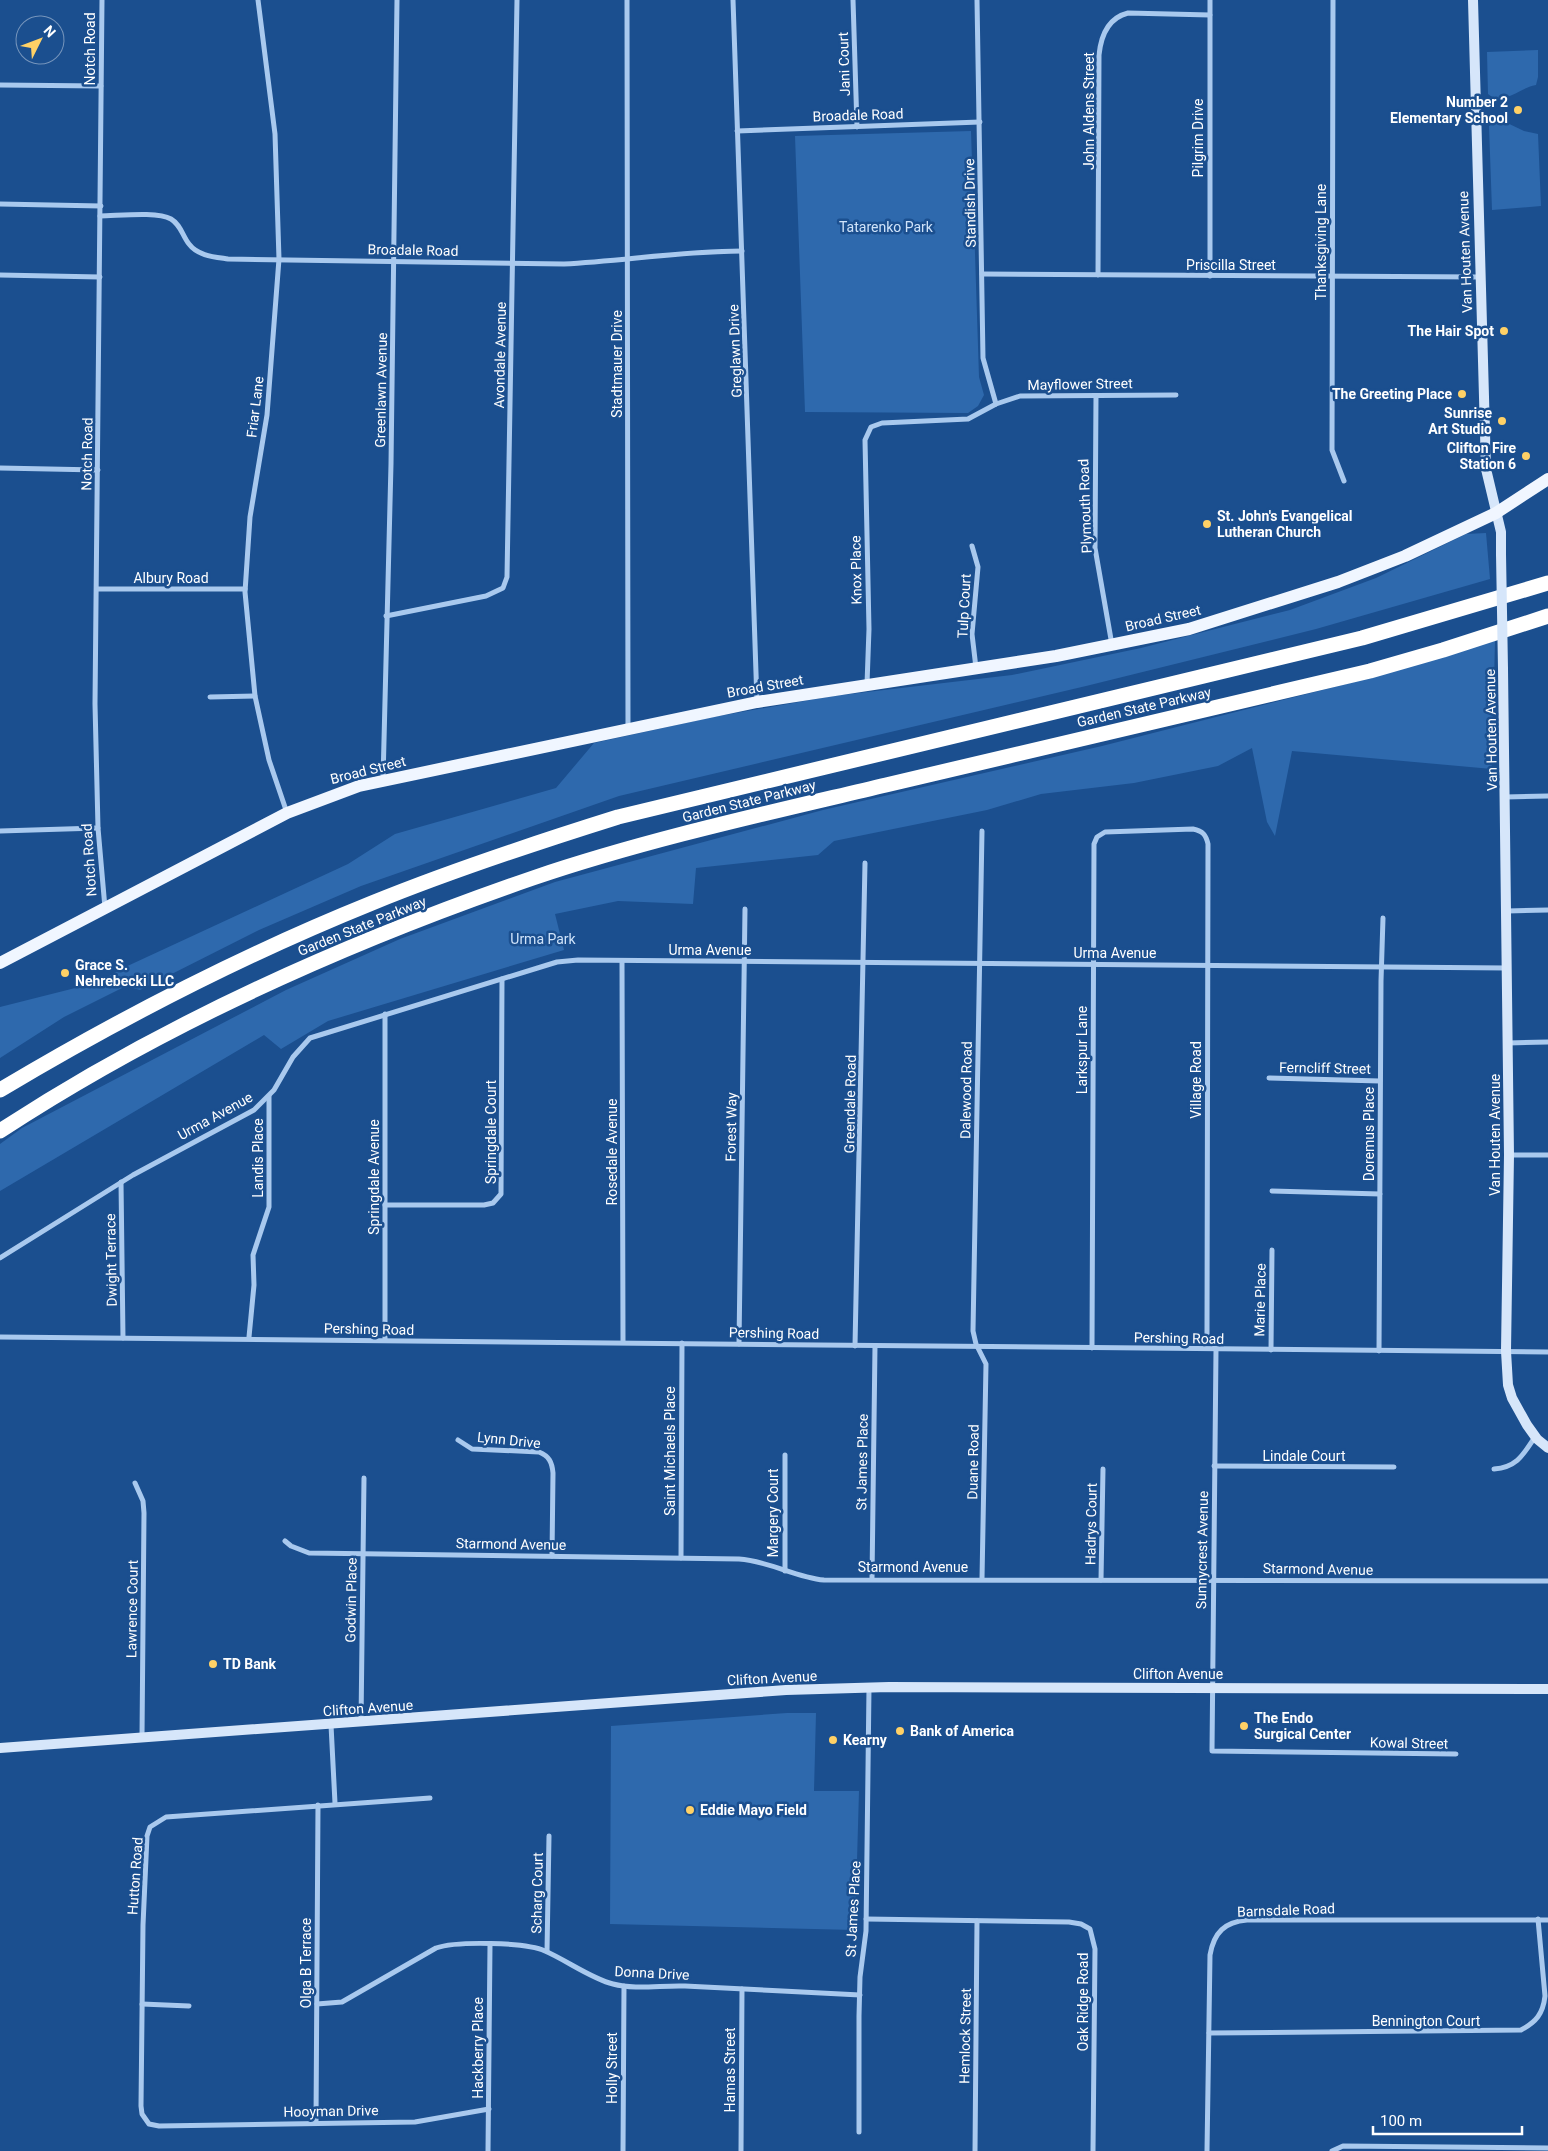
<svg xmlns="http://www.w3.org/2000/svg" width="1548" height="2151" font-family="Roboto,sans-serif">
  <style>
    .green { fill: #2e69ad }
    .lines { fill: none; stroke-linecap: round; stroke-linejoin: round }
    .minor { stroke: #a9c9ee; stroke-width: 5 }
    .secondary { stroke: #d6e6fa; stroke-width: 10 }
    .primary { stroke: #f0f6ff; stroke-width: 12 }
    .motorway { stroke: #fff; stroke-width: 15 }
    .secondary-bridge { stroke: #d6e6fa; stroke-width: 10 }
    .poi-dot { fill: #ffd166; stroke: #1b4f8f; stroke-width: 2 }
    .labels { text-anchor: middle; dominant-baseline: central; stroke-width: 5; stroke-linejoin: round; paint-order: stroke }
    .street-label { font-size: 14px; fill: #fff; stroke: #1b4f8f }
    .poi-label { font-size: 14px; font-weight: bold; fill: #fff; stroke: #1b4f8f; text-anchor: start }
    .park-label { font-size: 14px; fill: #cfe3fa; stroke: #1b4f8f }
  </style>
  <rect width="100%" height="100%" fill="#1b4f8f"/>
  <g class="green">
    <path d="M1538 50V77L1536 85C1518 89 1514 98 1495 99L1488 94 1487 52Z"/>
    <path d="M1501 120 1524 131 1538 134 1541 206 1492 210 1489 126Z"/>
    <path d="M971 131 979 377 984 395 978 406 968 413 805 412 795 136Z"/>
    <path d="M1486 533 1490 579 1316 629 1086 686 619 796 361 886 259 930 140 990 126 986 64 1017 0 1058V1007L99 982 121 969 348 864 395 834 556 788 594 743 713 717 833 696 1012 675 1141 648 1290 610 1376 578 1466 534Z"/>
    <path d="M1495 640 1492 769 1292 751 1275 836 1267 822 1252 748 1218 766 1134 783 1041 794 987 810 834 841 818 855 696 868 693 904 618 901 555 914 564 950 328 1021 281 1049 264 1035 0 1191V1144L22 1128 286 990 400 939 555 882 823 810 1102 746 1358 681Z"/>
    <path d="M787 1713H816L814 1791H859L855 1930 610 1924 611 1726Z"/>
  </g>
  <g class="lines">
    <g class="minor">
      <path d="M102 0 95 704 98 828 105 908"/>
      <path d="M258 0 275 134 279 259 267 415 250 517 245 592 255 696 269 760 287 813"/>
      <path d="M627 0 628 728"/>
      <path d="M733 0 757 702"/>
      <path d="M853 0 857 127"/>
      <path d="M977 0 983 358 996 404"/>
      <path d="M1333 0 1332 450 1344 481"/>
      <path d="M0 85 101 86"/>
      <path d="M737 131 980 122"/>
      <path d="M0 204 101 206"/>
      <path d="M100 216C117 216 157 211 171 219 181 225 182 235 189 244 198 256 215 257 228 259L564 264C623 261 682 251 742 251"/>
      <path d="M982 274 1480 277"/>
      <path d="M0 275 100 277"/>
      <path d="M1098 275 1099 55C1101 35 1108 18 1128 13L1210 15"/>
      <path d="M1210 276V0"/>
      <path d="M1096 396 1095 548 1112 645"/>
      <path d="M0 468 98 470"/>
      <path d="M972 546 978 567 972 634 976 668"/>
      <path d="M97 589H245"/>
      <path d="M386 616 486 596 503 588 507 577 517 0"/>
      <path d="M867 684 869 629 865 440 871 427 882 423 968 419 996 404 1020 396 1176 395"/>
      <path d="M210 697 255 696"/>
      <path d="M383 780 391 464 397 0"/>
      <path d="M1505 797 1548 796"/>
      <path d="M0 831 98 828"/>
      <path d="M982 831 973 1331 976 1344 986 1364 982 1579"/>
      <path d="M1507 911 1548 910"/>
      <path d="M622 961 623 1342"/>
      <path d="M1508 1043 1548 1042"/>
      <path d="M1269 1078 1380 1081"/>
      <path d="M1509 1155H1548"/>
      <path d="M121 1182 123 1338"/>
      <path d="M1272 1191 1380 1194"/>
      <path d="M385 1205H484L493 1203 501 1194 502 979"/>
      <path d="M0 1258 133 1175 254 1110 274 1090 293 1057 310 1038 557 962 578 960 1507 968"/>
      <path d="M0 1337 1548 1352"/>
      <path d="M249 1337 254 1285 253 1255 269 1207V1096"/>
      <path d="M385 1340V1014"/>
      <path d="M739 1344 745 909"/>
      <path d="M855 1346 865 863"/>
      <path d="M1092 1348 1094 844 1097 837 1105 832 1193 829C1203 831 1206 835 1208 844L1207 1335 1216 1350 1212 1751 1456 1754"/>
      <path d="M1271 1350 1272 1250"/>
      <path d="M1379 1351 1381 981 1383 918"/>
      <path d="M458 1440 472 1449 539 1452C549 1456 552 1462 553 1473L552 1556"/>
      <path d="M785 1455V1571"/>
      <path d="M1214 1466 1394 1467"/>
      <path d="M1494 1469C1517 1467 1523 1455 1535 1437"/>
      <path d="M135 1483 143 1501 144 1513 142 1737"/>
      <path d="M285 1541 291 1546 309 1553 739 1559C769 1561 795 1577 824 1580L1548 1581"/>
      <path d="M681 1558 682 1343"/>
      <path d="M872 1579 875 1346"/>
      <path d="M1101 1580 1103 1469"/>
      <path d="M361 1722 364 1478"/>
      <path d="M331 1725 335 1803"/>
      <path d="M430 1798 166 1817 150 1827 147 1836 143 1925 141 2106 142 2114 149 2124 159 2126 415 2122 489 2109"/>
      <path d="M866 1919 1069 1922 1081 1924 1090 1929 1095 1949 1093 2151"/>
      <path d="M547 1951 549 1836"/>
      <path d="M142 2004 189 2006"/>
      <path d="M317 2004 342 2002 436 1948C456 1941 526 1942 545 1951 566 1960 592 1979 613 1984 635 1990 662 1985 685 1986 743 1989 802 1992 860 1995"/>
      <path d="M1209 2033 1521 2030C1536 2022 1543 2014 1545 1996L1538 1919"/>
      <path d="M316 2122 318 1805"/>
      <path d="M859 2132V2016L860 1977 866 1931 869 1688"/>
      <path d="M488 2151 490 1945"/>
      <path d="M623 2151 624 1986"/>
      <path d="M741 2151 742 1989"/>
      <path d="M975 2151 977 1921"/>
      <path d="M1207 2151 1210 1955C1214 1932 1225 1922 1247 1920H1548"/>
      <path d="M1332 2151 1343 2146 1548 2148"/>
    </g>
    <g class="secondary">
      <path d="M1473 0 1486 469 1501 532V554"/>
      <path d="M1503 669 1509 1155 1506 1351 1508 1385 1512 1398 1527 1425 1537 1439 1548 1448"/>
      <path d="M0 1748 786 1690 889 1687 1548 1689"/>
    </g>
    <path class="primary" d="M0 963 287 813 359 786 757 702 1056 656 1189 629 1338 582 1405 556 1496 513 1548 479"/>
    <g class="motorway">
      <path d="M0 1090C119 1019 243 955 372 903 453 870 535 843 618 817L1362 638 1548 583"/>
      <path d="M0 1131C165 1023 347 942 533 878 648 839 768 813 886 785 1047 747 1208 709 1370 671L1443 650 1548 616"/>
    </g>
    <path class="secondary-bridge" d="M1501 554 1503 669"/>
  </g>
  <g class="poi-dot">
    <circle cx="1518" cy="110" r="5"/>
    <circle cx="1504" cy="331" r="5"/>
    <circle cx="1462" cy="394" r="5"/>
    <circle cx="1502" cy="421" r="5"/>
    <circle cx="1526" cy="456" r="5"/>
    <circle cx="1207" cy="524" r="5"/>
    <circle cx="65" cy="973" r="5"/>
    <circle cx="213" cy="1664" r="5"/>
    <circle cx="1244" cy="1726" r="5"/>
    <circle cx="900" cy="1731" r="5"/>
    <circle cx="833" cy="1740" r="5"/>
    <circle cx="690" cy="1810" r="5"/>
  </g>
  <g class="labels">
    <g class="street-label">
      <text transform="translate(90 49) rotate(-90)">Notch Road</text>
      <text transform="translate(844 64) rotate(-92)">Jani Court</text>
      <text transform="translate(1089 111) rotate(-90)">John Aldens Street</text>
      <text transform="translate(858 115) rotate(-2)">Broadale Road</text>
      <text transform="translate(1198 138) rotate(-90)">Pilgrim Drive</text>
      <text transform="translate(970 203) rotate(-91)">Standish Drive</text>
      <text transform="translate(1321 242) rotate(-90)">Thanksgiving Lane</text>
      <text transform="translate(413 250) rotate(1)">Broadale Road</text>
      <text transform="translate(1465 252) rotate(-92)">Van Houten Avenue</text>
      <text x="1231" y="265">Priscilla Street</text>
      <text transform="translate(735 351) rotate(-92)">Greglawn Drive</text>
      <text transform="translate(500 355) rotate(-89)">Avondale Avenue</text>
      <text transform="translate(617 364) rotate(-90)">Stadtmauer Drive</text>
      <text transform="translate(1080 384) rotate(-1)">Mayflower Street</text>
      <text transform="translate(381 390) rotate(-89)">Greenlawn Avenue</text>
      <text transform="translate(255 407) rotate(-83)">Friar Lane</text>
      <text transform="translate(87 454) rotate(-89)">Notch Road</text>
      <text transform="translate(1085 506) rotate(-92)">Plymouth Road</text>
      <text transform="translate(856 570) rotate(-91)">Knox Place</text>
      <text x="171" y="578">Albury Road</text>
      <text transform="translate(964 606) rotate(-87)">Tulp Court</text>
      <text transform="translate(1163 618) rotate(-13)">Broad Street</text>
      <text transform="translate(765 686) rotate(-10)">Broad Street</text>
      <text transform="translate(1144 707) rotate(-13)">Garden State Parkway</text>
      <text transform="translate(1491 730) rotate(-91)">Van Houten Avenue</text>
      <text transform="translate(368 770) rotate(-14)">Broad Street</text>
      <text transform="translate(749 801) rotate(-14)">Garden State Parkway</text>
      <text transform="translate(89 860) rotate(-94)">Notch Road</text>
      <text transform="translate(362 926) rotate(-22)">Garden State Parkway</text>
      <text x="710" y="950">Urma Avenue</text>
      <text x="1115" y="953">Urma Avenue</text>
      <text transform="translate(1082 1050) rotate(-90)">Larkspur Lane</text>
      <text transform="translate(1325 1068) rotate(1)">Ferncliff Street</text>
      <text transform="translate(1196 1080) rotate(-90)">Village Road</text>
      <text transform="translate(966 1090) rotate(-89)">Dalewood Road</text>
      <text transform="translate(850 1104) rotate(-89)">Greendale Road</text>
      <text transform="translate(215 1116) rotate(-29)">Urma Avenue</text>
      <text transform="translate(731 1127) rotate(-89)">Forest Way</text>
      <text transform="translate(491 1132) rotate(-90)">Springdale Court</text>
      <text transform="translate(1369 1134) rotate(-90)">Doremus Place</text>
      <text transform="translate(1495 1135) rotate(-90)">Van Houten Avenue</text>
      <text transform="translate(612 1152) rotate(-90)">Rosedale Avenue</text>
      <text transform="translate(258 1158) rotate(-90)">Landis Place</text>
      <text transform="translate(374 1177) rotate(-90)">Springdale Avenue</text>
      <text transform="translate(111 1260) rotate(-91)">Dwight Terrace</text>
      <text transform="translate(1260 1300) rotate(-89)">Marie Place</text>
      <text transform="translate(369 1329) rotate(1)">Pershing Road</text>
      <text transform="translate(774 1333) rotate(1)">Pershing Road</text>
      <text transform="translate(1179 1338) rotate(1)">Pershing Road</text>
      <text transform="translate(509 1440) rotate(6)">Lynn Drive</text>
      <text transform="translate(670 1451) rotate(-90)">Saint Michaels Place</text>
      <text x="1304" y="1456">Lindale Court</text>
      <text transform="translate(862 1462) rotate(-89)">St James Place</text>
      <text transform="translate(973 1462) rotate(-89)">Duane Road</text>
      <text transform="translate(773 1513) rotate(-90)">Margery Court</text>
      <text transform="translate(1091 1524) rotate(-89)">Hadrys Court</text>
      <text transform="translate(511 1544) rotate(1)">Starmond Avenue</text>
      <text transform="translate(1202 1550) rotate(-89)">Sunnycrest Avenue</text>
      <text x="913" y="1567">Starmond Avenue</text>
      <text transform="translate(1318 1569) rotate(1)">Starmond Avenue</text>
      <text transform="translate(351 1600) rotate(-89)">Godwin Place</text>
      <text transform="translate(132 1609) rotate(-89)">Lawrence Court</text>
      <text x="1178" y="1674">Clifton Avenue</text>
      <text transform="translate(772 1678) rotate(-3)">Clifton Avenue</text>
      <text transform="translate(368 1708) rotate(-4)">Clifton Avenue</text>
      <text transform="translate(1409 1743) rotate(1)">Kowal Street</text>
      <text transform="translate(135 1876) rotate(-86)">Hutton Road</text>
      <text transform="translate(537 1893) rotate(-89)">Scharg Court</text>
      <text transform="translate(853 1909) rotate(-87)">St James Place</text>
      <text transform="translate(1286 1910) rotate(-2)">Barnsdale Road</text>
      <text transform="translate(306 1963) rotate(-90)">Olga B Terrace</text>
      <text transform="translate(652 1973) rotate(3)">Donna Drive</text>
      <text transform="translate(1083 2002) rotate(-90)">Oak Ridge Road</text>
      <text x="1426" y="2021">Bennington Court</text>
      <text transform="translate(965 2036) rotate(-89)">Hemlock Street</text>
      <text transform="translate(478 2048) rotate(-90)">Hackberry Place</text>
      <text transform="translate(612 2068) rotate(-90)">Holly Street</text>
      <text transform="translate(730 2070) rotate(-90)">Hamas Street</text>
      <text transform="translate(331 2111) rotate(-1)">Hooyman Drive</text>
    </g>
    <g class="poi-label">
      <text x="1508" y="102" text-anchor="end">Number 2<tspan x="1508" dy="16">Elementary School</tspan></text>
      <text x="1494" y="331" text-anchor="end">The Hair Spot</text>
      <text x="1452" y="394" text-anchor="end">The Greeting Place</text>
      <text x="1492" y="413" text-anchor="end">Sunrise<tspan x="1492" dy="16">Art Studio</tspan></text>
      <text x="1516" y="448" text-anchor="end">Clifton Fire<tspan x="1516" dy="16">Station 6</tspan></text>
      <text x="1217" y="516">St. John's Evangelical<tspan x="1217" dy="16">Lutheran Church</tspan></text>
      <text x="75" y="965">Grace S.<tspan x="75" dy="16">Nehrebecki LLC</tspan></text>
      <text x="223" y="1664">TD Bank</text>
      <text x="1254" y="1718">The Endo<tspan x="1254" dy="16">Surgical Center</tspan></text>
      <text x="910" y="1731">Bank of America</text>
      <text x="843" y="1740">Kearny</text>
      <text x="700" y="1810">Eddie Mayo Field</text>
    </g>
    <g class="park-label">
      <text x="886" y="227">Tatarenko Park</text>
      <text x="543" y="939">Urma Park</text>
    </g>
  </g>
  <g transform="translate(40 40) rotate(48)"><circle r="24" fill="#1b4f8f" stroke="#7695bc"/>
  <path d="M0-4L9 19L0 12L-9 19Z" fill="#ffd166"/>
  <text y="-8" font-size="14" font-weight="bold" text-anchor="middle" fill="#ffffff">N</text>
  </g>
  <path d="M1373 2126v8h149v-8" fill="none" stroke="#ffffff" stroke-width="2.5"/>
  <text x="1380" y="2126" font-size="15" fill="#ffffff" stroke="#1b4f8f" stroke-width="4" paint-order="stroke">100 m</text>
</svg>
